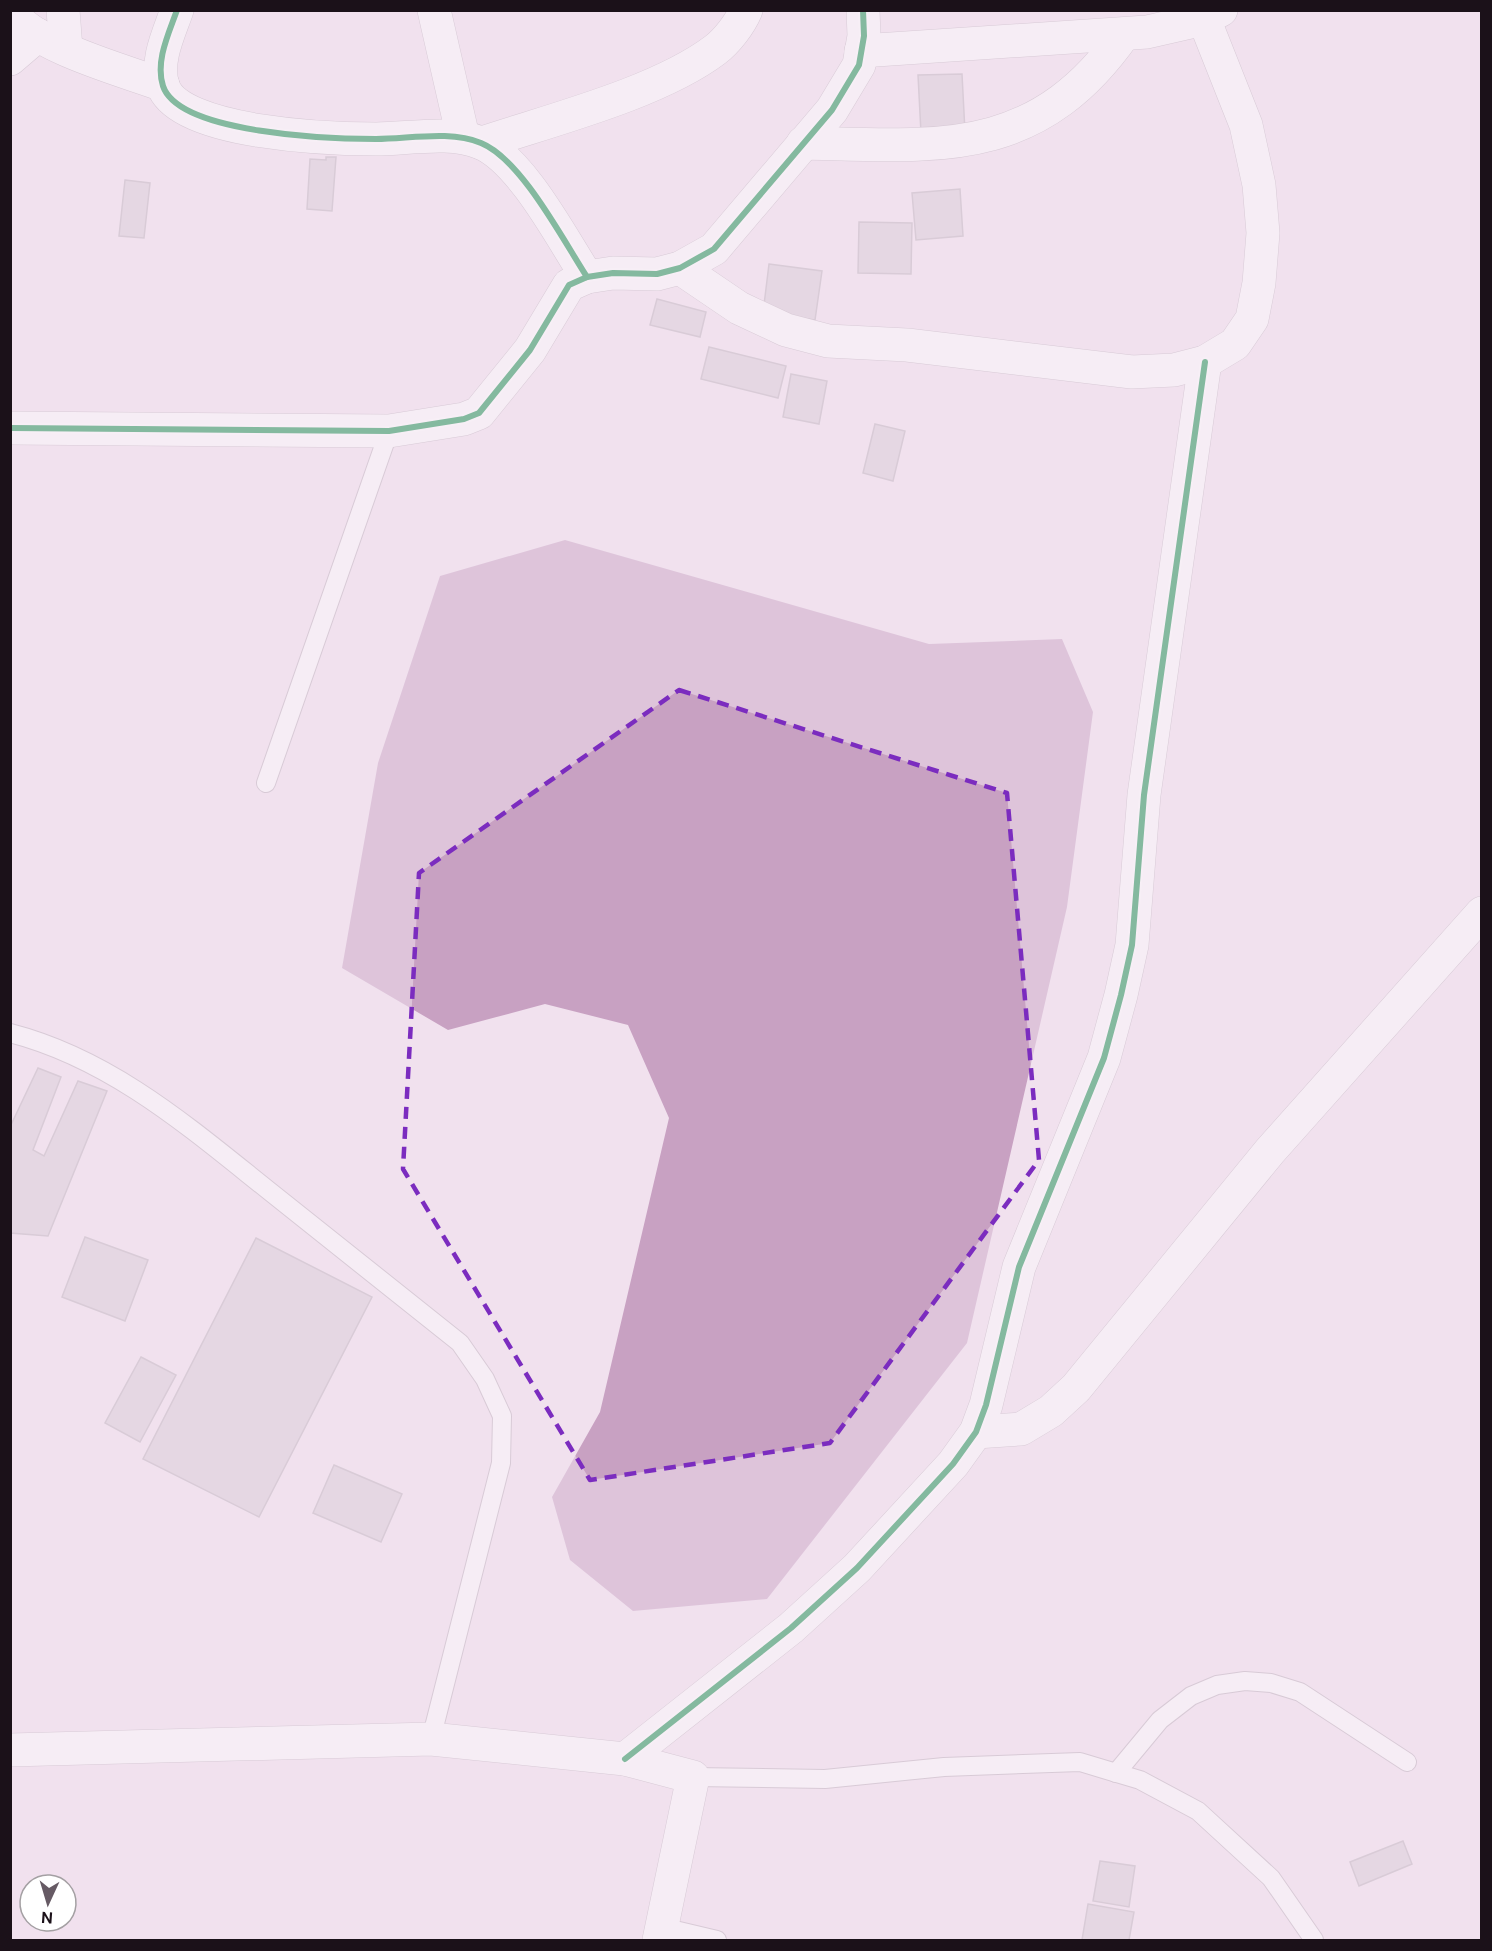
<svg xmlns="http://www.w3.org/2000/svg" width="1492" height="1951" font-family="'DM Sans',sans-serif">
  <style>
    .water { fill: #c8a1c2 }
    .building { fill: #d7cad5; stroke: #bcb0ba; stroke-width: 1.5 }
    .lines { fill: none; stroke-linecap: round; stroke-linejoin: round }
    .service-casing { stroke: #bbaeb9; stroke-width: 20 }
    .minor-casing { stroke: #bbaeb9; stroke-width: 34 }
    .service { stroke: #fdfafc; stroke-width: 18 }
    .minor { stroke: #fdfafc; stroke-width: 33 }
    .cycleway-casing { stroke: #fff; stroke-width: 10 }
    .cycleway { stroke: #00873e; stroke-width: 6 }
    .marked { fill: none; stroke: #7b2cbf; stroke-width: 4.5; stroke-dasharray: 12 8; stroke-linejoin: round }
  </style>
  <rect width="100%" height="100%" fill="#f1e1ee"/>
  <path class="water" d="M565 540 929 644 1062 639 1093 712 1067 907 967 1343 767 1599 633 1611 570 1560 552 1497 600 1412 669 1118 628 1025 545 1004 448 1030 342 968 378 763 440 576Z"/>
  <g class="building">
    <path d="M962 74 965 132 921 133 918 75Z"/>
    <path d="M326 157H336L332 211 307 209 310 159 326 160Z"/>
    <path d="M125 180 150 183 144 238 119 236Z"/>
    <path d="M960 189 963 236 916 240 912 193Z"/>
    <path d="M859 222 912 223 911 274 858 273Z"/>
    <path d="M769 264 822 271 815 320 763 313Z"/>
    <path d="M657 299 706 312 700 337 650 325Z"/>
    <path d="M709 347 786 366 778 398 701 379Z"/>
    <path d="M791 374 827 381 819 424 783 417Z"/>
    <path d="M875 424 905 431 893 481 863 473Z"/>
    <path d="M38 1068 61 1077 33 1150 44 1156 78 1081 107 1091 48 1236 10 1233V1127Z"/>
    <path d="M85 1237 148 1260 125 1321 62 1297Z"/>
    <path d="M256 1238 372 1297 259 1517 143 1459Z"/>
    <path d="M141 1357 176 1375 140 1442 105 1423Z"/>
    <path d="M334 1465 402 1494 381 1542 313 1513Z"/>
    <path d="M1403 1841 1412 1864 1359 1886 1350 1862Z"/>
    <path d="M1100 1861 1135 1866 1129 1907 1093 1901Z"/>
    <path d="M1088 1904 1134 1912 1129 1940H1082Z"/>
  </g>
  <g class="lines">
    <defs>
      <g id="service">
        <path d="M266 783 389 431"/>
        <path d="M10 1033C111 1059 189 1127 268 1190 332 1241 396 1292 460 1343L485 1379 502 1416 501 1463 431 1739"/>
        <path d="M1116 1773 1160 1720 1191 1696 1217 1685 1245 1681 1271 1683 1300 1692 1407 1762"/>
        <path d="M693 1777 825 1779 944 1767 1080 1762 1140 1780 1198 1811 1271 1878 1314 1940"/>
        <path d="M662 1927 717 1940"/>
      </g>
      <g id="minor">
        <path d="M63 10 66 49"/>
        <path d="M177 10C169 33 155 61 163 86 179 134 332 139 376 139 409 139 450 130 481 143 521 159 563 240 587 277"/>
        <path d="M434 10 463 137"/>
        <path d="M10 11C34 47 123 70 163 85"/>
        <path d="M861 51 1147 32 1204 19 1221 10"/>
        <path d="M10 59 38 35"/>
        <path d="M482 143C551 120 658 93 715 50 727 41 740 24 746 10"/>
        <path d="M803 143C939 146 1036 159 1124 34"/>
        <path d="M680 268 739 308 786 330 828 341 907 345 1132 372 1174 370 1205 362 1235 344 1252 319 1259 283 1263 233 1259 185 1246 125 1204 19"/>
        <path d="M10 428 389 431 464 419 479 413 530 350 569 285 587 277 613 273 657 274 680 268 714 249 832 110 859 65 864 36 863 10"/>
        <path d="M976 1432 1021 1429 1051 1411 1076 1388 1270 1151 1482 913"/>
        <path d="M10 1750 431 1739 625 1759 693 1777 659 1940"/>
        <path d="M625 1759 791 1628 857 1568 953 1464 976 1432 986 1405 1019 1267 1104 1058 1121 995 1132 945 1144 795 1205 362"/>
      </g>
    </defs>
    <use href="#service" class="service-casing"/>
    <use href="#minor" class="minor-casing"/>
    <use href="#service" class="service"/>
    <use href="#minor" class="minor"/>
    <defs>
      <g id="cycleway">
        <path d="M177 10C169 33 155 61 163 86 179 134 332 139 376 139 409 139 450 130 481 143 521 159 563 240 587 277"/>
        <path d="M10 428 389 431 464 419 479 413 530 350 569 285 587 277 613 273 657 274 680 268 714 249 832 110 859 65 864 36 863 10"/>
        <path d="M625 1759 791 1628 857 1568 953 1464 976 1432 986 1405 1019 1267 1104 1058 1121 995 1132 945 1144 795 1205 362"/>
      </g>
    </defs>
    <use href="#cycleway" class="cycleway-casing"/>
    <use href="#cycleway" class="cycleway"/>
  </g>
  <path d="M0 0H1492V1951H0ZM679 690 1007 793 1039 1160 830 1443 590 1480 403 1169 419 873Z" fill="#f1e1ee" fill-opacity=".55" fill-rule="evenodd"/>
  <path class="marked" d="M679 690 1007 793 1039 1160 830 1443 590 1480 403 1169 419 873Z"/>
  <rect width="1492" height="1951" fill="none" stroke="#1b1119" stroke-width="24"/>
  <g transform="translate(48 1903) rotate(184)"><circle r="28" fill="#ffffff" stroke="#a4a0a3" stroke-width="1.5"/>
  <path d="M0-4.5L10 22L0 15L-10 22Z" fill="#665a64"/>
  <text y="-9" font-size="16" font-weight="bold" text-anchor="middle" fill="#1b1119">N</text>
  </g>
</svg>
